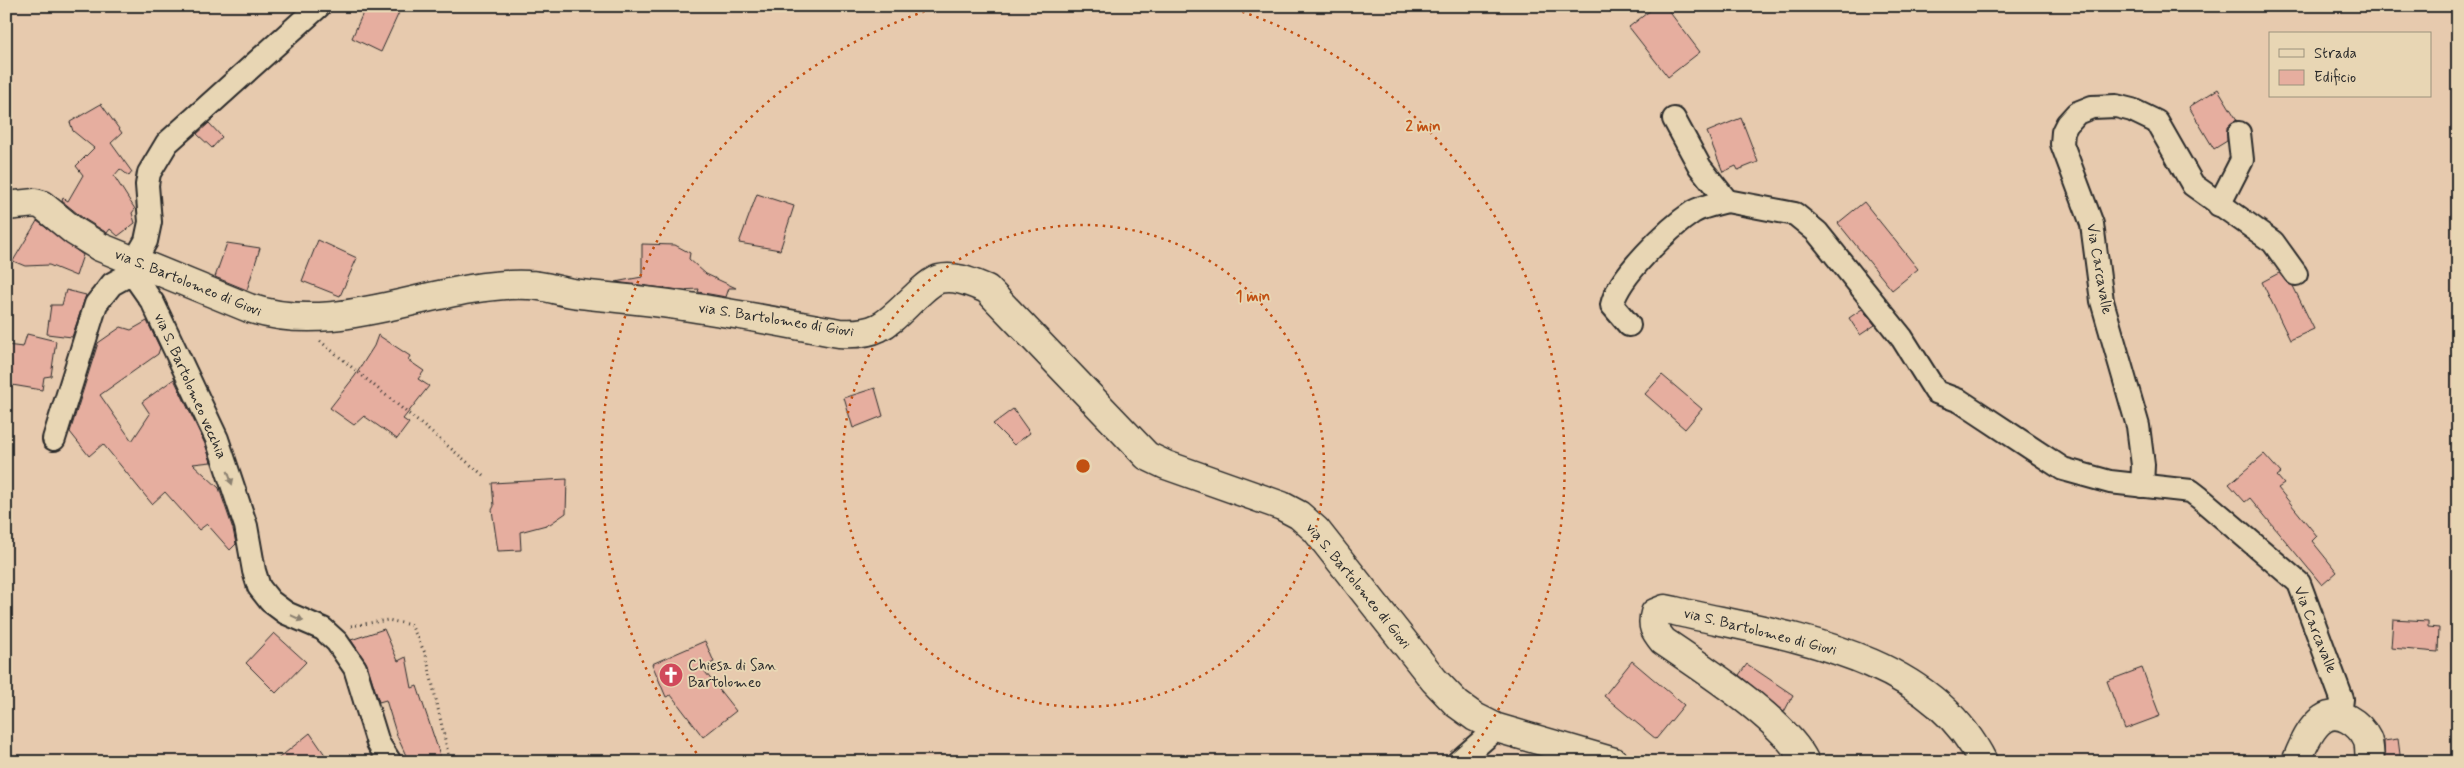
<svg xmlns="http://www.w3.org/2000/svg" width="2464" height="768" font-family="Mynerve,sans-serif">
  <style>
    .building { fill: #e6ae9f; stroke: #2b2b2b }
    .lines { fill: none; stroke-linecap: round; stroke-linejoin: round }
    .minor-casing { stroke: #2b2b2b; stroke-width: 26 }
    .tertiary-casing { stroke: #2b2b2b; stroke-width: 31 }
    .path { stroke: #2b2b2b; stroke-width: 3; stroke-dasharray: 1 4; stroke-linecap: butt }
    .minor { stroke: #e8d6b4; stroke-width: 22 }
    .tertiary { stroke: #e8d6b4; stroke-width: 28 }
    .oneway { fill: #8a8070 }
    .ring { fill: none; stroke: #c25012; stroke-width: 2.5; stroke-dasharray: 2.5 5 }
    .labels { text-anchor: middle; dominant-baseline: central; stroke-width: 4; stroke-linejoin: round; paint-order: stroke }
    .street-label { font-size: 15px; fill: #2b2b2b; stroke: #e8d6b4 }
    .poi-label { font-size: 15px; fill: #2b2b2b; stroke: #e8d6b4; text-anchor: start }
    .centre { fill: #c25012; stroke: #e8d6b4; stroke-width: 2.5 }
    .ring-label { font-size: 15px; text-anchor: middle; font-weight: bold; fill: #c25012; stroke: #e8d6b4; stroke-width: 4; stroke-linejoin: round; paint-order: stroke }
  </style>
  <rect width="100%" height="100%" fill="#e7caae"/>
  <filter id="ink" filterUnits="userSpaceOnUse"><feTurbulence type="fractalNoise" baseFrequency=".02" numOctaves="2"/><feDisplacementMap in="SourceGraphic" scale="10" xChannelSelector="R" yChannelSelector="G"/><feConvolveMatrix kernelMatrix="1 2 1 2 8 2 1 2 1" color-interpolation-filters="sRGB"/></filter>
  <g filter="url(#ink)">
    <g class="building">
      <path d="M366 6H402L381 52 352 38Z"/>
      <path d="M1656 6H1665L1700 52 1668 77 1629 27Z"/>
      <path d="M2218 89 2237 120 2227 127V141L2214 149 2189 107Z"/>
      <path d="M101 104 122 133 111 143 132 172 129 176 120 169 114 176 135 209 132 213 135 223 118 236 110 229 107 233 83 218 62 201 63 198 68 201 83 175 76 166 94 148 73 131 70 122Z"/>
      <path d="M1741 118 1758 162 1738 170 1736 166 1723 172 1707 132Z"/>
      <path d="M209 123 222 137 212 148 197 134Z"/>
      <path d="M757 194 794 206 780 250 739 243Z"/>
      <path d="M1864 202 1918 269 1892 290 1838 223Z"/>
      <path d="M37 221 83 255 76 276 49 265 25 266 13 261Z"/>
      <path d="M318 240 357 258 340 296 302 281Z"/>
      <path d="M227 243 260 248 247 290 215 277Z"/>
      <path d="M642 244 675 245 690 253 689 259 706 274 736 288H729L726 297 698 292 699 289 680 290 615 282 642 277Z"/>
      <path d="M2279 273 2286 282 2293 286 2314 329 2290 340 2262 282Z"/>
      <path d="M66 290 86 295 72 337 47 334 51 305H62Z"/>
      <path d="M1862 309 1875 325 1860 335 1849 318Z"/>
      <path d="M147 321 160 348 158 354 100 395 132 441 150 414 142 402 174 379 205 444 211 462 193 464 219 488 233 529 236 544 230 550 207 524 199 530 165 492 152 504 103 444 89 456 70 432 98 343 121 327 131 330Z"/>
      <path d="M27 334 56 341 51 376 44 377 42 390 6 384V345L23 347Z"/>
      <path d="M378 335 410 356 408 360 424 371 418 379 429 386 403 419 409 423 397 439 364 416 354 425 330 408 355 376 374 346Z"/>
      <path d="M1662 375 1702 409 1685 429 1645 394Z"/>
      <path d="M875 388 883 416 853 428 844 398Z"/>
      <path d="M1013 409 1030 433 1014 445 993 424Z"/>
      <path d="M2264 454 2281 473 2277 476 2284 484 2278 488 2317 536 2312 541 2337 572 2322 585 2250 498 2245 502 2229 484Z"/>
      <path d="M567 479 566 513 550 524 520 532 521 550 498 551 492 510 494 506 492 483Z"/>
      <path d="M2393 619 2428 621V627L2439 628 2438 652 2391 648Z"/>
      <path d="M384 629 398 661 406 657 412 688 417 686 440 755 429 762H409L397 736 386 700 379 702 367 664 351 640Z"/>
      <path d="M274 633 306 662 276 693 246 663Z"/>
      <path d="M705 641 714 662 702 668 736 711 703 737 671 695 666 697 652 664Z"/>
      <path d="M1632 661 1684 705 1656 739 1604 696Z"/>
      <path d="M1747 664 1793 695 1784 712 1739 675Z"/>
      <path d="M2142 668 2160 716 2125 729 2107 681Z"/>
      <path d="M310 733 330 762H274Z"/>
      <path d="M2398 739 2401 762H2385L2384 741Z"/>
    </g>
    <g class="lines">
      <defs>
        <g id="minor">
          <path d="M319 6 167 143 149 173 147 185 150 222 146 241 135 260 132 273 153 303 217 439 246 526 254 571 259 587 270 601 286 613 323 629 337 642 355 668 378 743 390 762"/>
          <path d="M1674 119 1700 167 1727 201 1795 214 1817 232 1902 338 1936 392 1960 401 2063 469 2110 482 2191 491 2200 498 2299 583 2342 699 2340 716"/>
          <path d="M2219 205 2242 160 2239 133"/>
          <path d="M1629 325 1612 305C1618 277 1669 228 1693 212 1703 206 1716 204 1727 201"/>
          <path d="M54 439 96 304 112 284 132 273"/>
          <path d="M2142 486 2143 465 2138 426 2102 301 2092 224 2062 144 2063 132 2067 124 2077 113 2092 107 2116 106 2132 110 2157 122 2193 185 2273 242 2296 274"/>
          <path d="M1458 762 1497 728"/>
        </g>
        <g id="tertiary">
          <path d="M6 206 35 203 42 205 74 231 100 247 249 308C343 339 433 281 528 285 546 285 563 293 580 294 617 298 653 301 690 307 739 314 789 324 839 333 881 336 889 321 917 295 924 289 930 282 939 279 955 275 972 283 987 289L1147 456 1166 465 1282 506 1299 515 1316 530 1434 680 1457 704 1475 717 1497 728 1614 762"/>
          <path d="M1805 762C1786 721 1702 668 1663 641 1655 631 1651 626 1655 613L1665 609 1675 611C1783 636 1928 651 1983 762"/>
          <path d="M2296 762C2302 748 2310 727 2323 719 2339 708 2360 724 2367 739 2370 745 2369 755 2370 762"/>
        </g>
      </defs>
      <use href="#minor" class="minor-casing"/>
      <use href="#tertiary" class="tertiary-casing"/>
      <g class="path">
        <path d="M320 341 483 475"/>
        <path d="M351 626 388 620 411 625 426 655 450 762"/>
      </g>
      <use href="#minor" class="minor"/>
      <use href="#tertiary" class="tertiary"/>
    </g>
    <defs><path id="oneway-solid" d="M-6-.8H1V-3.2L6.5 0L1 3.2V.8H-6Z" transform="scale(1.25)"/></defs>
    <g class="oneway">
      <use href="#oneway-solid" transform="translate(230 478) rotate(71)"/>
      <use href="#oneway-solid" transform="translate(297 618) rotate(24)"/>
    </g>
  </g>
  <g class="ring">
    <circle cx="1083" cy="466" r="241"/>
    <path d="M701 759A481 481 0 0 1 938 7M1228 7A481 481 0 0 1 1465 759"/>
  </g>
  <defs>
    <symbol id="church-disc" viewBox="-11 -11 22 22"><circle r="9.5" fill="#d1495b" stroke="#e8d6b4"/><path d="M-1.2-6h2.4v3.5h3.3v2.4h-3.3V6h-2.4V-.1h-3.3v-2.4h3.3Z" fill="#fff"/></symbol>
  </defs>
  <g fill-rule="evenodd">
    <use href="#church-disc" x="657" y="661" width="28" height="28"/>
  </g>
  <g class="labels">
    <g class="street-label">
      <text transform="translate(2099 269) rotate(80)">Via Carcavalle</text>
      <text transform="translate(188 283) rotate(22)">via S. Bartolomeo di Giovi</text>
      <text transform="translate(776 320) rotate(9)">via S. Bartolomeo di Giovi</text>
      <text transform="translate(190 386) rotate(66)">via S. Bartolomeo vecchia</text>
      <text transform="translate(1358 586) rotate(51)">via S. Bartolomeo di Giovi</text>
      <text transform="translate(2315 630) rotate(68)">Via Carcavalle</text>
      <text transform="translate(1760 632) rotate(14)">via S. Bartolomeo di Giovi</text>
    </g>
    <g class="poi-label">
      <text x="688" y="666">Chiesa di San<tspan x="688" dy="17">Bartolomeo</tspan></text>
    </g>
  </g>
  <circle cx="1083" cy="466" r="8" class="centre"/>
  <g class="ring-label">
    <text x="1423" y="131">2 min</text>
    <text x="1253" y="301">1 min</text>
  </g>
  <rect width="2464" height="768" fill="none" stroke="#e8d6b4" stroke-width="25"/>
  <rect x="12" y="12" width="2439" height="743" fill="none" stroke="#2b2b2b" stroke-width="2" filter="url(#ink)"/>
  <rect x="2269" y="32" width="162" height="65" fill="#e8d6b4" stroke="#9c927d"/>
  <rect x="2279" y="49" width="25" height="8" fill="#e8d6b4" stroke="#9c927d"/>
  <text x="2314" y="58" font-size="15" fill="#2b2b2b">Strada</text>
  <rect x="2279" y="70" width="25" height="15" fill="#e6ae9f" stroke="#9c927d"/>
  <text x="2314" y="82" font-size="15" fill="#2b2b2b">Edificio</text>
</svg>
